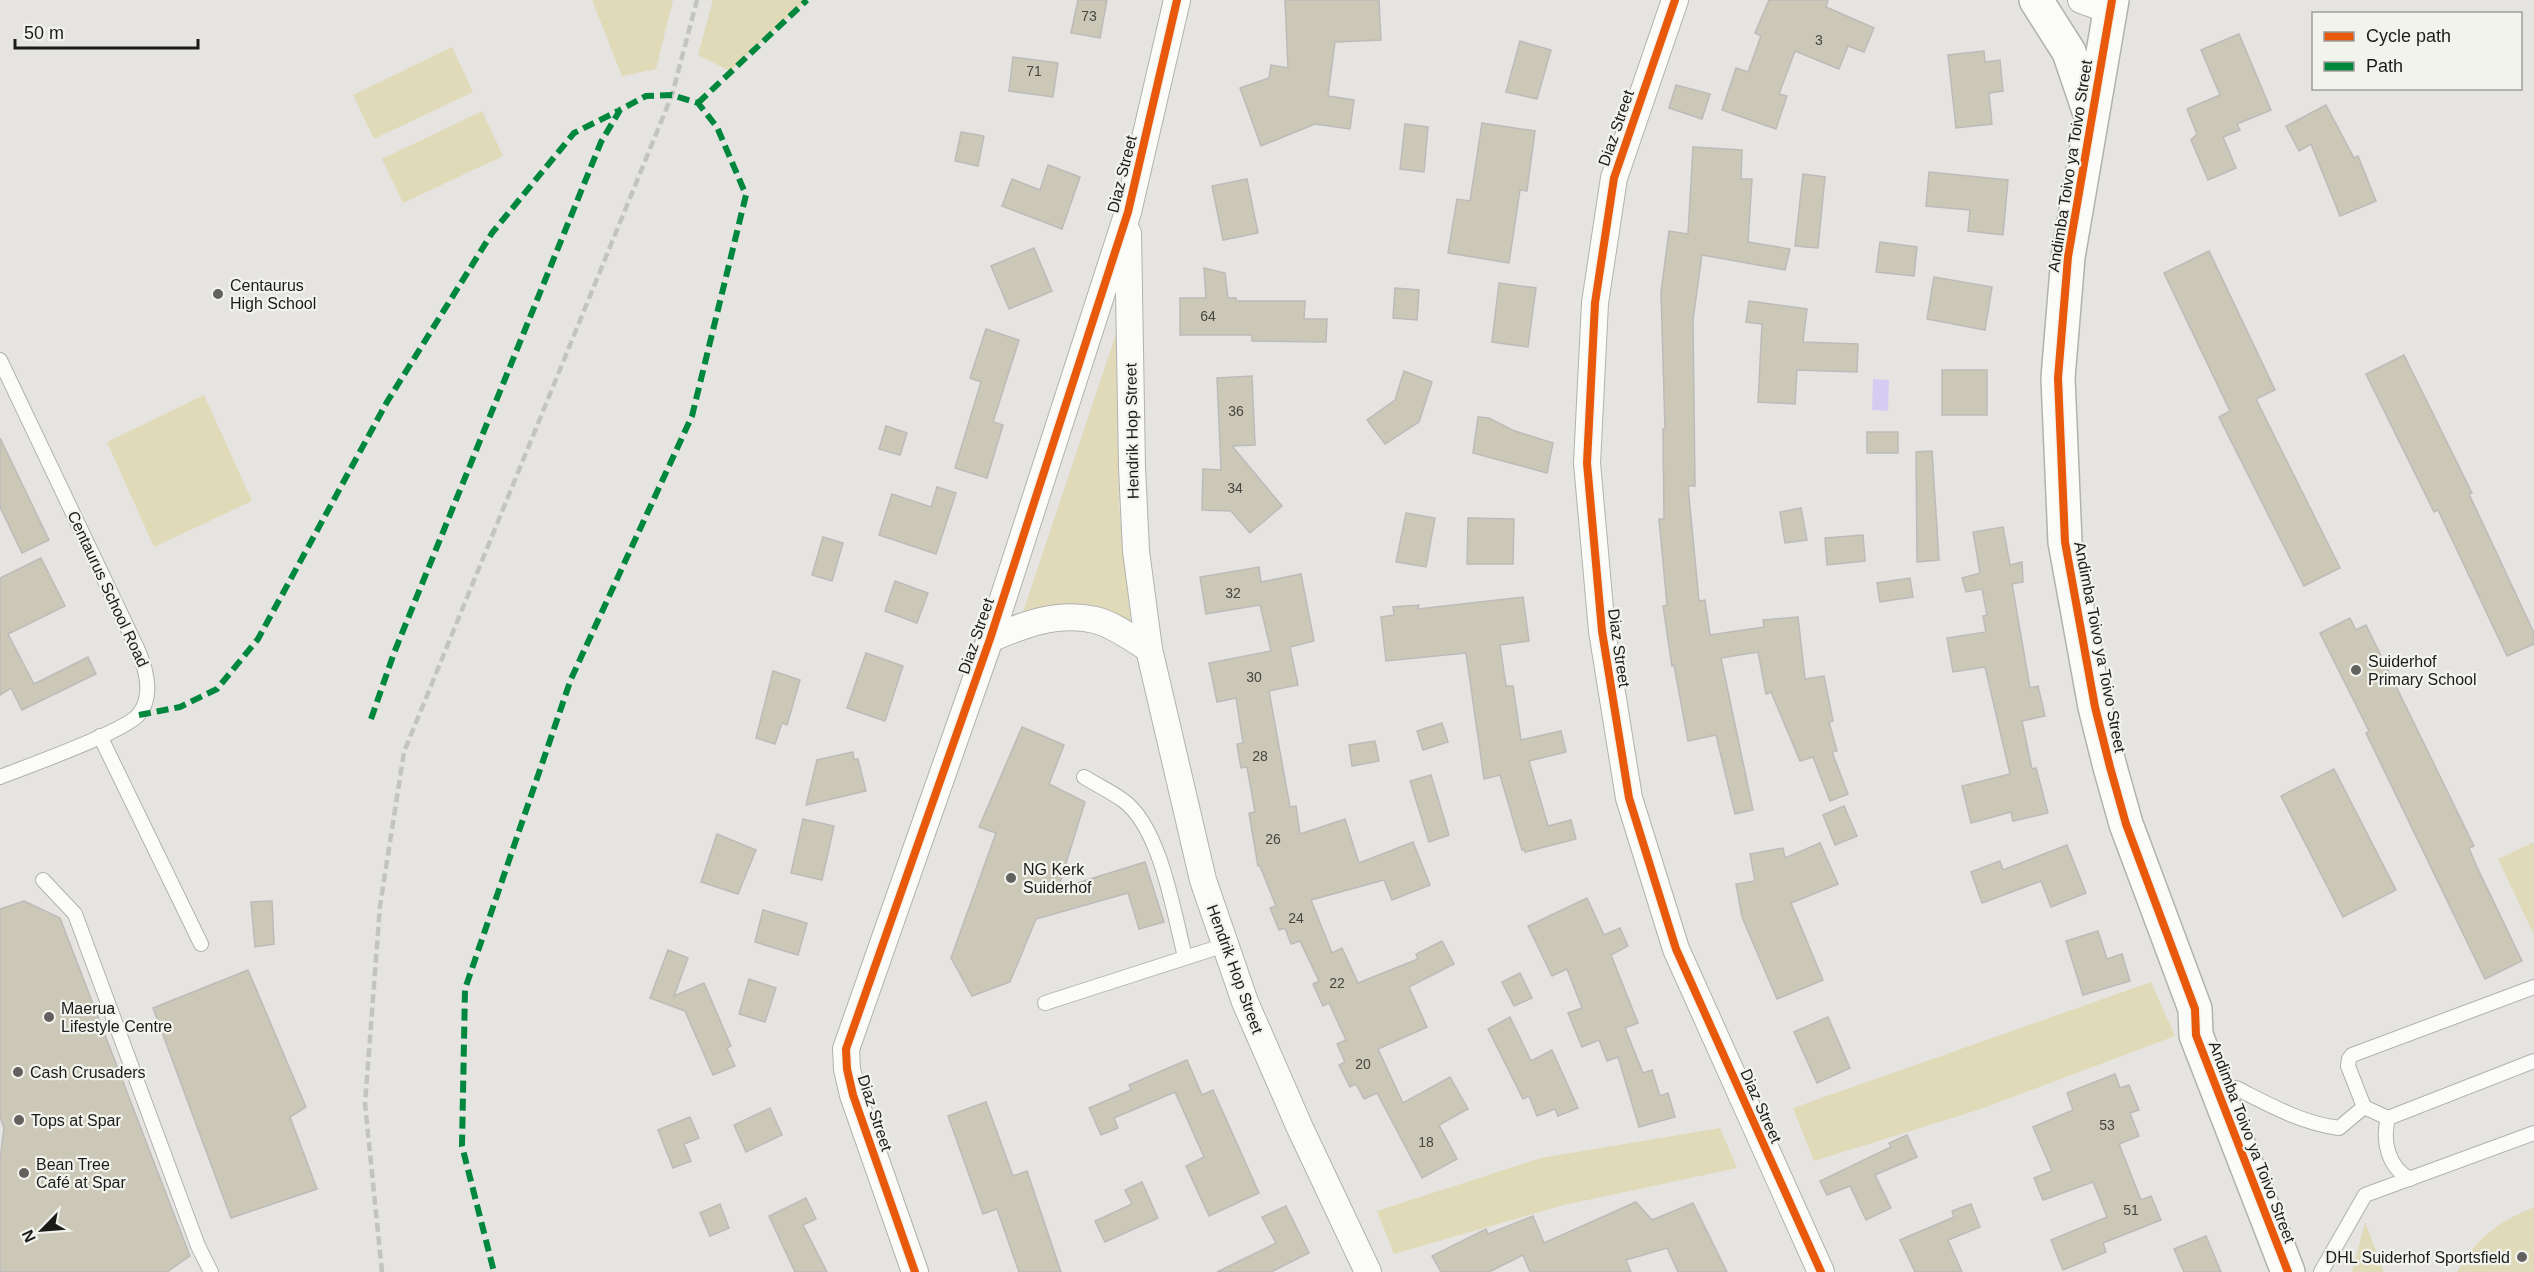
<svg xmlns="http://www.w3.org/2000/svg" width="2534" height="1272" font-family="Helvetica,sans-serif">
  <style>
    .green { fill: #e0dab9 }
    .water { fill: #d5ccf2 }
    .building { fill: #cbc8b8; stroke: #bcbbb9; stroke-width: 1.5 }
    .lines { fill: none; stroke-linecap: round; stroke-linejoin: round }
    .lane-casing { stroke: #b1b1af; stroke-width: 16 }
    .street-casing { stroke: #b1b1af; stroke-width: 28 }
    .secondary-casing { stroke: #b1b1af; stroke-width: 36 }
    .lane { stroke: #fbfbfa; stroke-width: 14 }
    .street { stroke: #fbfbfa; stroke-width: 26 }
    .secondary { stroke: #fbfbfa; stroke-width: 33 }
    .rail { stroke: #c3c3c2; stroke-width: 4.5; stroke-dasharray: 9 4.5; stroke-linecap: butt }
    .quiet { stroke: #00873e; stroke-width: 6; stroke-dasharray: 12 6; stroke-linecap: butt }
    .cycleway-casing { stroke: #f3f3ee; stroke-width: 11 }
    .cycleway { stroke: #e8590c; stroke-width: 8 }
    .poi-dot { fill: #62615f; stroke: #f3f3ee; stroke-width: 2 }
    .labels { text-anchor: middle; dominant-baseline: central; stroke-width: 4.5; stroke-linejoin: round; paint-order: stroke }
    .number-label { font-size: 14px; fill: #474641 }
    .street-label { font-size: 16px; fill: #1b1b19; stroke: #f3f3ee }
    .poi-label { font-size: 16px; fill: #1b1b19; stroke: #f3f3ee; text-anchor: start }
  </style>
  <rect width="100%" height="100%" fill="#e5e4e1"/>
  <g class="green">
    <path d="M592 0H673L656 69 622 76Z"/>
    <path d="M713 0H807L730 71 698 55Z"/>
    <path d="M452 47 473 92 374 139 353 95Z"/>
    <path d="M482 111 503 156 403 203 382 159Z"/>
    <path d="M1116 334 1119 505 1131 625 1092 606 1021 618Z"/>
    <path d="M204 395 252 501 154 547 107 442Z"/>
    <path d="M2534 842V935L2498 859Z"/>
    <path d="M2151 982 2175 1036 1978 1110 1814 1161 1793 1108Z"/>
    <path d="M1720 1128 1737 1168 1564 1205 1394 1254 1377 1211 1541 1158Z"/>
    <path d="M2534 1207V1272H2457C2476 1238 2498 1222 2534 1207Z"/>
    <path d="M2365 1222 2384 1272H2352Z"/>
  </g>
  <path class="water" d="M1873 379 1889 380 1888 411 1872 410Z"/>
  <g class="building">
    <path d="M1078 0H1107L1100 38 1071 33Z"/>
    <path d="M1285 0H1379L1381 40 1335 42 1328 96 1354 100 1350 129 1315 124 1261 146 1240 88 1269 78 1271 65 1288 68Z"/>
    <path d="M1769 0H1828L1826 7 1874 28 1864 52 1848 46 1839 69 1795 51 1779 94 1787 96 1776 129 1722 110 1736 68 1748 72 1761 36 1755 33Z"/>
    <path d="M2239 34 2271 110 2237 124 2240 130 2223 137 2236 168 2208 180 2191 140 2197 134 2187 109 2220 95 2201 50Z"/>
    <path d="M1520 41 1551 50 1537 99 1506 92Z"/>
    <path d="M1984 51 1985 62 2000 60 2003 91 1989 93 1992 124 1956 128 1948 55Z"/>
    <path d="M1013 57 1058 63 1053 97 1009 91Z"/>
    <path d="M1676 85 1710 94 1702 119 1669 108Z"/>
    <path d="M2326 105 2354 158 2358 156 2376 201 2340 216 2311 144 2299 151 2286 126Z"/>
    <path d="M1482 123 1535 131 1527 191 1520 190 1509 263 1448 253 1457 199 1470 201Z"/>
    <path d="M1405 124 1428 127 1424 172 1400 169Z"/>
    <path d="M961 132 984 136 978 166 955 161Z"/>
    <path d="M1693 147 1742 150 1741 179H1752L1748 242 1790 249 1785 270 1702 255 1693 320 1695 486H1688L1699 601 1705 600 1710 635 1764 627 1763 620 1798 617 1805 679 1824 676 1833 721 1829 722 1837 751 1832 752 1848 794 1830 801 1813 757 1800 761 1771 692 1766 694 1758 652 1721 658 1753 810 1735 814 1716 735 1688 741 1674 665 1672 666 1663 606 1667 605 1659 519H1664L1663 429H1665L1661 292 1669 231 1688 234Z"/>
    <path d="M1048 165 1080 177 1062 229 1002 206 1012 179 1040 190Z"/>
    <path d="M1929 172 2008 180 2003 235 1968 231 1970 210 1926 206Z"/>
    <path d="M1803 174 1825 177 1818 248 1795 246Z"/>
    <path d="M1247 179 1258 233 1223 240 1212 186Z"/>
    <path d="M1880 242 1917 247 1914 276 1876 272Z"/>
    <path d="M1034 248 1052 291 1009 309 991 266Z"/>
    <path d="M2209 251 2275 390 2256 399 2340 568 2304 586 2219 417 2230 411 2164 273Z"/>
    <path d="M1204 268 1225 273 1228 298H1236V301H1305L1304 319H1327L1326 342 1252 341V335H1180V298H1206Z"/>
    <path d="M1934 277 1992 287 1985 330 1927 319Z"/>
    <path d="M1499 283 1536 288 1528 347 1492 342Z"/>
    <path d="M1395 288 1419 290 1417 320 1393 318Z"/>
    <path d="M1749 301 1807 309 1803 342 1858 344 1857 372 1797 370 1795 404 1758 402 1762 324 1746 322Z"/>
    <path d="M986 329 1019 340 993 422 1003 425 987 478 955 468 981 382 970 378Z"/>
    <path d="M2404 355 2472 493 2469 494 2534 633V644L2507 656 2438 510 2434 512 2366 374Z"/>
    <rect x="1942" y="370" width="45" height="45"/>
    <path d="M1404 371 1432 382 1419 422 1385 444 1367 420 1395 400Z"/>
    <path d="M1252 376 1255 445 1232 446 1282 506 1250 533 1231 511 1202 510 1203 469 1221 470 1217 378Z"/>
    <path d="M1478 417 1489 418 1512 430 1553 443 1547 473 1473 453Z"/>
    <path d="M886 426 907 433 900 455 879 449Z"/>
    <rect x="1867" y="432" width="31" height="21"/>
    <path d="M0 438 49 540 22 553 0 507Z"/>
    <path d="M1932 451 1939 560 1917 562 1916 452Z"/>
    <path d="M937 487 956 493 936 554 879 535 892 494 931 507Z"/>
    <path d="M1801 508 1807 540 1785 543 1780 512Z"/>
    <path d="M1406 513 1435 518 1426 567 1396 562Z"/>
    <path d="M1468 518 1514 519 1513 564H1467Z"/>
    <path d="M2003 527 2010 565 2022 562 2023 582 2012 584 2030 688 2038 686 2045 716 2022 721 2032 769 2036 768 2048 813 2013 821 2011 812 1971 823 1962 786 2010 774 1985 667 1953 672 1947 638 1986 632 1983 616 1987 615 1982 589 1966 592 1962 578 1980 573 1973 532Z"/>
    <path d="M1863 535 1865 561 1827 565 1825 538Z"/>
    <path d="M823 537 843 543 832 581 812 575Z"/>
    <path d="M41 558 65 606 8 634 34 684 88 657 96 674 22 710 11 688 0 695V578Z"/>
    <path d="M1259 567 1261 582 1301 574 1314 641 1290 647 1298 685 1269 691 1290 807 1296 806 1300 834 1345 819 1359 863 1413 842 1430 885 1392 900 1384 880 1311 900 1332 953 1342 948 1358 983 1418 959 1416 954 1442 941 1454 964 1409 987 1427 1027 1378 1049 1403 1103 1450 1077 1468 1109 1439 1125 1457 1159 1422 1178 1377 1093 1364 1099 1356 1084 1350 1087 1339 1065 1345 1062 1337 1044 1346 1040 1329 1003 1323 1006 1313 984 1319 981 1300 941 1291 944 1285 928 1279 930 1270 908 1276 906 1260 866H1258L1249 813 1255 812 1247 767 1241 768 1237 744 1243 743 1236 698 1217 702 1209 663 1271 651 1260 605 1206 614 1200 577Z"/>
    <path d="M1910 578 1913 597 1880 602 1877 583Z"/>
    <path d="M895 581 928 593 917 623 885 611Z"/>
    <path d="M1523 597 1529 641 1500 645 1506 686H1513L1521 740 1561 731 1566 752 1529 761 1548 826 1571 820 1576 839 1525 852 1524 849 1522 850 1500 775 1484 779 1466 653 1386 661 1381 617 1394 615 1393 607 1419 605 1418 609Z"/>
    <path d="M2350 618 2356 630 2366 625 2474 846 2469 848 2476 865 2522 961 2485 979 2366 733 2369 731 2320 633Z"/>
    <path d="M866 653 903 666 885 721 847 708Z"/>
    <path d="M773 671 800 680 787 725 782 723 775 744 756 738Z"/>
    <path d="M1442 723 1448 742 1423 750 1417 731Z"/>
    <path d="M1022 727 1064 745 1049 784 1085 802 1058 889 1145 862 1164 922 1139 929 1128 893 1036 919 1010 982 972 996 951 958 996 833 979 827Z"/>
    <path d="M1375 741 1379 761 1352 766 1349 745Z"/>
    <path d="M853 752 854 760 858 759 866 791 806 805 817 760Z"/>
    <path d="M2334 769 2396 890 2343 917 2281 796Z"/>
    <path d="M1431 775 1449 835 1429 842 1410 781Z"/>
    <path d="M1844 806 1857 836 1835 845 1823 815Z"/>
    <path d="M803 819 834 826 822 880 791 873Z"/>
    <path d="M717 834 756 850 738 894 701 882Z"/>
    <path d="M1820 843 1838 884 1791 903 1823 980 1777 999 1742 917 1736 884 1755 881 1750 854 1783 848 1785 858Z"/>
    <path d="M2067 845 2086 893 2051 907 2041 881 1982 903 1971 872 2000 861 2003 870Z"/>
    <path d="M1587 898 1604 935 1620 928 1628 946 1611 955 1638 1023 1625 1028 1643 1073 1652 1070 1660 1096 1668 1093 1675 1117 1639 1127 1618 1057 1607 1061 1599 1040 1582 1047 1568 1013 1582 1008 1567 969 1552 976 1528 926Z"/>
    <path d="M24 901 60 918 190 1256 167 1272H0V1159L4 1128 0 1117V909Z"/>
    <path d="M272 901 274 944 255 947 251 902Z"/>
    <path d="M763 910 807 923 798 955 755 942Z"/>
    <path d="M2098 931 2107 959 2122 954 2130 981 2083 995 2066 941Z"/>
    <path d="M668 950 688 958 674 996 704 983 731 1046 727 1048 735 1066 713 1075 685 1011 650 998Z"/>
    <path d="M248 970 306 1107 290 1117 317 1189 231 1218 153 1008Z"/>
    <path d="M1520 973 1532 998 1514 1006 1502 982Z"/>
    <path d="M749 979 776 988 765 1022 739 1014Z"/>
    <path d="M1510 1017 1531 1061 1552 1050 1578 1108 1558 1116 1555 1109 1537 1116 1529 1096 1523 1099 1488 1029Z"/>
    <path d="M1828 1017 1850 1068 1817 1083 1794 1032Z"/>
    <path d="M1187 1060 1202 1095 1213 1090 1259 1193 1209 1216 1186 1166 1204 1157 1175 1092 1114 1118 1118 1128 1101 1135 1089 1108 1131 1090 1129 1085Z"/>
    <path d="M2115 1074 2120 1088 2129 1085 2139 1110 2130 1113 2139 1136 2119 1144 2141 1200 2151 1196 2161 1220 2103 1243 2106 1252 2063 1270 2051 1240 2107 1217 2093 1182 2043 1200 2034 1178 2052 1171 2033 1127 2073 1110 2067 1093Z"/>
    <path d="M986 1102 1013 1176 1027 1171 1061 1272H1019L997 1209 983 1214 948 1116Z"/>
    <path d="M770 1108 782 1135 746 1152 734 1125Z"/>
    <path d="M690 1117 699 1138 684 1144 691 1161 673 1168 658 1130Z"/>
    <path d="M1907 1135 1917 1157 1875 1175 1891 1208 1866 1220 1850 1186 1827 1195 1820 1181 1891 1147 1889 1143Z"/>
    <path d="M1142 1182 1158 1218 1105 1242 1095 1221 1132 1204 1125 1190Z"/>
    <path d="M806 1198 816 1219 803 1225 827 1272H795L769 1216Z"/>
    <path d="M1636 1202 1652 1220 1693 1203 1727 1272H1678L1667 1248 1626 1260 1631 1272H1530L1523 1255 1489 1272H1441L1432 1256 1486 1229 1488 1234 1533 1216 1544 1243Z"/>
    <path d="M720 1204 729 1228 710 1236 700 1213Z"/>
    <path d="M1971 1204 1980 1227 1948 1240 1962 1272H1915L1900 1240 1954 1217 1952 1211Z"/>
    <path d="M1286 1206 1309 1253 1271 1272H1217L1276 1243 1262 1217Z"/>
    <path d="M2206 1236 2221 1272H2184L2174 1249Z"/>
  </g>
  <g class="lines">
    <defs>
      <g id="lane">
        <path d="M0 360 137 648C146 668 154 695 139 714 127 731 25 767 0 777"/>
        <path d="M100 736 201 944"/>
        <path d="M1084 777C1097 785 1112 792 1124 801 1161 829 1174 914 1185 957"/>
        <path d="M43 880 75 914 198 1246 211 1272"/>
        <path d="M1045 1003 1225 945"/>
        <path d="M2236 1088C2270 1105 2301 1123 2339 1128L2364 1107"/>
        <path d="M2388 1118 2364 1107 2348 1066 2349 1059 2352 1055 2534 987"/>
        <path d="M2410 1179C2388 1167 2382 1141 2388 1118L2534 1061"/>
        <path d="M2321 1272 2365 1195 2534 1133"/>
      </g>
      <g id="street">
        <path d="M1675 0 1614 178 1595 303 1587 463 1602 631 1629 798 1676 949 1821 1272"/>
        <path d="M2081 0 2109 10"/>
        <path d="M1128 233 1132 467 1136 551 1149 649 1203 880 1245 1002 1300 1128 1368 1272"/>
        <path d="M990 639C1023 625 1058 611 1095 620 1113 624 1133 639 1149 649"/>
        <path d="M915 1272 853 1095 847 1069 846 1049 990 639 1128 212 1177 0"/>
      </g>
      <g id="secondary">
        <path d="M2036 0 2069 52 2089 111"/>
        <path d="M2112 0 2068 257 2058 378 2065 542 2095 707 2110 767 2126 824 2195 1009 2196 1035 2288 1272"/>
      </g>
    </defs>
    <use href="#lane" class="lane-casing"/>
    <use href="#street" class="street-casing"/>
    <use href="#secondary" class="secondary-casing"/>
    <use href="#lane" class="lane"/>
    <use href="#street" class="street"/>
    <use href="#secondary" class="secondary"/>
    <path class="rail" d="M382 1272 365 1104 380 906 404 752 672 95 697 0"/>
    <g class="quiet">
      <path d="M698 103 807 0"/>
      <path d="M139 715 180 707 217 689 258 639 387 402 492 233 574 133 618 111"/>
      <path d="M371 719 394 653 601 142 620 110 646 96 672 95 698 103 717 127 746 195 692 416 571 679 465 989 462 1146 494 1272"/>
    </g>
    <defs>
      <g id="cycleway">
        <path d="M1675 0 1614 178 1595 303 1587 463 1602 631 1629 798 1676 949 1821 1272"/>
        <path d="M2112 0 2068 257 2058 378 2065 542 2095 707 2110 767 2126 824 2195 1009 2196 1035 2288 1272"/>
        <path d="M915 1272 853 1095 847 1069 846 1049 990 639 1128 212 1177 0"/>
      </g>
    </defs>
    <use href="#cycleway" class="cycleway-casing"/>
    <use href="#cycleway" class="cycleway"/>
  </g>
  <g class="poi-dot">
    <circle cx="218" cy="294" r="6"/>
    <circle cx="2356" cy="670" r="6"/>
    <circle cx="1011" cy="878" r="6"/>
    <circle cx="49" cy="1017" r="6"/>
    <circle cx="18" cy="1072" r="6"/>
    <circle cx="19" cy="1120" r="6"/>
    <circle cx="24" cy="1173" r="6"/>
    <circle cx="2522" cy="1257" r="6"/>
  </g>
  <g class="labels">
    <g class="number-label">
      <text x="1089" y="16">73</text>
      <text x="1819" y="40">3</text>
      <text x="1034" y="71">71</text>
      <text x="1208" y="316">64</text>
      <text x="1236" y="411">36</text>
      <text x="1235" y="488">34</text>
      <text x="1233" y="593">32</text>
      <text x="1254" y="677">30</text>
      <text x="1260" y="756">28</text>
      <text x="1273" y="839">26</text>
      <text x="1296" y="918">24</text>
      <text x="1337" y="983">22</text>
      <text x="1363" y="1064">20</text>
      <text x="2107" y="1125">53</text>
      <text x="1426" y="1142">18</text>
      <text x="2131" y="1210">51</text>
    </g>
    <g class="street-label">
      <text transform="translate(1616 128) rotate(-71)">Diaz Street</text>
      <text transform="translate(2070 166) rotate(-81)">Andimba Toivo ya Toivo Street</text>
      <text transform="translate(1122 174) rotate(-76)">Diaz Street</text>
      <text transform="translate(1132 431) rotate(-91)">Hendrik Hop Street</text>
      <text transform="translate(108 589) rotate(65)">Centaurus School Road</text>
      <text transform="translate(976 636) rotate(-71)">Diaz Street</text>
      <text transform="translate(2100 647) rotate(79)">Andimba Toivo ya Toivo Street</text>
      <text transform="translate(1619 648) rotate(82)">Diaz Street</text>
      <text transform="translate(1235 969) rotate(70)">Hendrik Hop Street</text>
      <text transform="translate(1761 1106) rotate(66)">Diaz Street</text>
      <text transform="translate(875 1113) rotate(72)">Diaz Street</text>
      <text transform="translate(2252 1142) rotate(69)">Andimba Toivo ya Toivo Street</text>
    </g>
    <g class="poi-label">
      <text x="230" y="285">Centaurus<tspan x="230" dy="18">High School</tspan></text>
      <text x="2368" y="661">Suiderhof<tspan x="2368" dy="18">Primary School</tspan></text>
      <text x="1023" y="869">NG Kerk<tspan x="1023" dy="18">Suiderhof</tspan></text>
      <text x="61" y="1008">Maerua<tspan x="61" dy="18">Lifestyle Centre</tspan></text>
      <text x="30" y="1072">Cash Crusaders</text>
      <text x="31" y="1120">Tops at Spar</text>
      <text x="36" y="1164">Bean Tree<tspan x="36" dy="18">Café at Spar</tspan></text>
      <text x="2510" y="1257" text-anchor="end">DHL Suiderhof Sportsfield</text>
    </g>
  </g>
  <rect x="2312" y="12" width="210" height="78" fill="#f3f3ee" stroke="#9d9d99" stroke-width="1.5"/>
  <rect x="2324" y="32" width="30" height="9" fill="#e8590c" stroke="#9d9d99" stroke-width="1.5"/>
  <text x="2366" y="42" font-size="18" fill="#1b1b19">Cycle path</text>
  <rect x="2324" y="62" width="30" height="9" fill="#00873e" stroke="#9d9d99" stroke-width="1.5"/>
  <text x="2366" y="72" font-size="18" fill="#1b1b19">Path</text>
  <g transform="translate(42 1230) rotate(245)" stroke="#f3f3ee" stroke-width="4.5" paint-order="stroke">
  <path d="M0-4.5L10 22L0 15L-10 22Z" fill="#1b1b19"/>
  <text y="-9" font-size="16" font-weight="bold" text-anchor="middle" fill="#1b1b19">N</text>
  </g>
  <path d="M15 39v9h183v-9" fill="none" stroke="#1b1b19" stroke-width="3"/>
  <text x="24" y="39" font-size="18" fill="#1b1b19" stroke="#f3f3ee" stroke-width="4.5" paint-order="stroke">50 m</text>
</svg>
